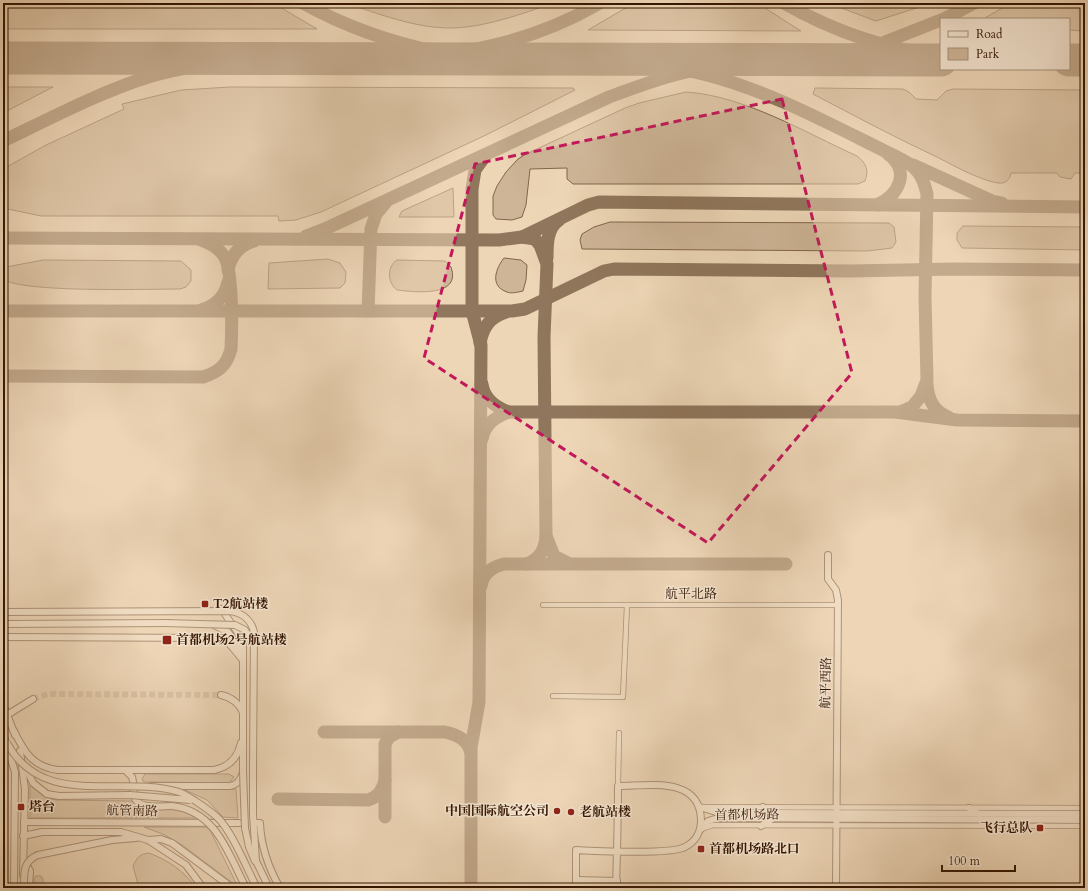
<svg xmlns="http://www.w3.org/2000/svg" width="1088" height="891" font-family="Cardo,'Noto Serif SC',serif">
  <style>
    .green { fill: #ceb597; stroke: #81654c }
    .lines { fill: none; stroke-linecap: round; stroke-linejoin: round }
    .taxiway { stroke: #90765c; stroke-width: 13 }
    .runway { stroke: #90765c; stroke-width: 33 }
    .tertiary-tunnel { stroke: #c8af92; stroke-width: 6; stroke-dasharray: 6 3; stroke-linecap: butt }
    .minor-casing { stroke: #62452e; stroke-width: 6 }
    .tertiary-casing { stroke: #62452e; stroke-width: 8 }
    .minor { stroke: #f3e4d0; stroke-width: 4.5 }
    .tertiary { stroke: #f3e4d0; stroke-width: 6 }
    .tertiary-bridge-casing { stroke: #62452e; stroke-width: 8; stroke-linecap: butt }
    .tertiary-bridge { stroke: #f3e4d0; stroke-width: 6 }
    .marked { fill: none; stroke: #c2185b; stroke-width: 3; stroke-dasharray: 8 5; stroke-linejoin: round }
    .poi-dot { fill: #8f2418; stroke: #f3e4d0; stroke-width: 1.5 }
    .labels { text-anchor: middle; dominant-baseline: central; stroke-width: 3; stroke-linejoin: round; paint-order: stroke }
    .street-label { font-size: 13px; fill: #341501; stroke: #f3e4d0 }
    .poi-label { font-size: 13px; font-weight: bold; fill: #341501; stroke: #f3e4d0; text-anchor: start }
  </style>
  <rect width="100%" height="100%" fill="#edd6b6"/>
  <filter id="stains"><feTurbulence type="fractalNoise" baseFrequency=".005" numOctaves="4"/><feColorMatrix values="0 0 0 0 .2 0 0 0 0 .09 0 0 0 0 .02 0 0 0 .5 -.17"/></filter>
  <radialGradient id="worn" r=".72"><stop offset=".6" stop-color="#630" stop-opacity="0"/><stop offset="1" stop-color="#630" stop-opacity=".3"/></radialGradient>
  <g class="green">
    <path d="M3 3H273L317 29H3Z"/>
    <path d="M346 3H553C522 14 483 28 450 28 415 28 379 14 346 3Z"/>
    <path d="M634 3H757L801 31 588 30Z"/>
    <path d="M828 3H932L876 21Z"/>
    <path d="M1011 3H1085V31L1069 30V19H983Z"/>
    <path d="M3 87H53L3 113Z"/>
    <path d="M230 87 573 88 575 90 486 135 321 212 296 220 279 221 278 216H41L3 208V169L46 145 124 109 122 104 181 90Z"/>
    <path d="M815 88 903 89 909 92 916 99 937 100 946 91 953 89 1085 90V173H1075L1071 179 1060 177 1057 173H1011C1010 180 1005 184 998 183 982 181 954 166 939 158 896 138 855 116 813 94Z"/>
    <path d="M686 92C745 96 804 132 857 156 867 164 869 170 865 181L858 184H573L567 179V168L530 169 526 205 522 217 512 220 496 219 493 215V196L497 186 506 172 518 159 526 154 625 108 639 103Z"/>
    <path d="M453 188 454 217H399L402 211Z"/>
    <path d="M610 222 889 223 894 227 896 242 892 248 867 251 582 249 580 240 582 234 594 227Z"/>
    <path d="M963 226 1085 227V250L962 248 957 240V233Z"/>
    <path d="M504 258 521 260 527 265 526 280 523 291C518 292 511 294 507 292 489 286 496 268 504 258Z"/>
    <path d="M328 259 340 263 346 272 345 283 340 288 268 289 269 263Z"/>
    <path d="M43 260 181 261 191 270V281L186 287 180 289C150 289 20 293 3 279V270L6 267Z"/>
    <path d="M397 260 445 261 451 267C462 298 414 292 397 290 387 283 387 266 397 260Z"/>
    <path d="M145 774H229L234 777 229 783 144 782 142 779Z"/>
    <path d="M30 785 47 798 57 800 133 801C142 817 161 807 175 809 182 810 190 814 196 818H30Z"/>
    <path d="M183 789H236L238 818 223 817 207 800Z"/>
    <path d="M144 827H206L210 830 238 887 182 845 165 835Z"/>
    <path d="M149 853C168 860 184 871 196 888H139L133 866C137 857 140 854 149 853Z"/>
    <path d="M36 876H41L43 879V888H34V879Z"/>
  </g>
  <g class="lines">
    <g class="taxiway">
      <path d="M303 3C346 27 390 42 437 52"/>
      <path d="M784 3C833 31 885 49 941 56"/>
      <path d="M944 19 974 3"/>
      <path d="M408 59C478 52 538 39 600 3"/>
      <path d="M609 59C640 64 672 66 703 74 772 91 837 128 901 159 917 167 923 176 927 194L925 297 927 380 921 396 912 407 900 412"/>
      <path d="M806 60 880 44 941 20"/>
      <path d="M1069 63 1085 65"/>
      <path d="M3 141C51 118 98 93 148 77 185 66 222 62 259 59"/>
      <path d="M913 165 992 201 1002 203"/>
      <path d="M877 205C899 195 911 171 888 154"/>
      <path d="M306 236 327 228 609 97C633 88 657 79 682 73 715 64 749 62 783 60"/>
      <path d="M522 237 535 239 540 245 547 264 544 337 546 536"/>
      <path d="M3 238 499 240 522 237 588 205 599 202 1085 207"/>
      <path d="M547 258C547 244 547 228 559 220"/>
      <path d="M228 270C231 255 240 245 254 241"/>
      <path d="M201 310C215 306 225 296 228 282"/>
      <path d="M3 311H512L525 309 604 271 614 269 851 271 955 269 1085 270"/>
      <path d="M368 311 371 229 376 214 386 202"/>
      <path d="M480 343C483 327 490 317 506 312"/>
      <path d="M3 376 203 377C219 372 227 365 231 349 232 331 233 269 224 256 219 248 209 243 201 240"/>
      <path d="M482 384C484 399 495 407 509 412H895L957 420 1085 421"/>
      <path d="M927 384C928 399 933 411 948 417"/>
      <path d="M482 439C485 424 495 417 509 412"/>
      <path d="M527 564C540 558 545 550 546 536L554 556 568 563"/>
      <path d="M481 586C483 573 492 567 504 564H786"/>
      <path d="M324 732H445C458 735 468 740 471 753"/>
      <path d="M278 799 368 800C378 797 383 790 385 780"/>
      <path d="M385 817V744L389 737 398 732"/>
      <path d="M471 888V748L479 702 481 345 472 311V189L475 170 486 155"/>
    </g>
    <g class="runway">
      <path d="M3 58 941 60"/>
      <path d="M1069 60H1085"/>
    </g>
    <path class="tertiary-tunnel" d="M33 699 48 694 221 695"/>
    <defs>
      <g id="minor">
        <path d="M543 605H838"/>
        <path d="M553 696 623 697 627 605"/>
        <path d="M618 786 619 733"/>
        <path d="M703 807 1085 808"/>
        <path d="M701 829 713 825 1085 826"/>
      </g>
      <g id="tertiary">
        <path d="M828 555V579L836 590 838 600 836 888"/>
        <path d="M3 624 169 623"/>
        <path d="M214 625 228 632 243 654"/>
        <path d="M3 637 217 638 228 642 242 659"/>
        <path d="M221 695C231 697 240 704 243 713"/>
        <path d="M3 704 15 735"/>
        <path d="M7 715 33 699"/>
        <path d="M14 731C24 752 33 767 58 770H214C229 767 238 757 241 743"/>
        <path d="M3 733 15 772 14 888"/>
        <path d="M20 751 25 789 23 875"/>
        <path d="M26 768 33 783 47 794"/>
        <path d="M253 768V814L256 861 269 888"/>
        <path d="M125 770 132 777C134 783 133 790 134 796 137 810 161 806 172 806"/>
        <path d="M151 786H230C238 785 241 779 243 772V644C240 631 228 622 223 610L221 609"/>
        <path d="M700 807 719 813 1085 814"/>
        <path d="M763 807 773 814"/>
        <path d="M969 808 979 814"/>
        <path d="M24 822 239 823"/>
        <path d="M256 823H260C261 847 268 867 280 888"/>
        <path d="M761 826 772 819"/>
        <path d="M245 828 249 847 255 861"/>
        <path d="M701 829 708 821 718 818 1085 820"/>
        <path d="M23 836 42 832H121L148 840 161 839 172 843 227 884"/>
        <path d="M148 840 186 865 203 888"/>
        <path d="M38 855 112 840 136 838"/>
        <path d="M25 862 30 871 29 888"/>
        <path d="M576 880 617 881"/>
        <path d="M576 888V850C597 851 670 855 685 847 695 842 701 832 701 820 700 776 649 786 618 786 618 820 617 854 616 888"/>
      </g>
    </defs>
    <use href="#minor" class="minor-casing"/>
    <use href="#tertiary" class="tertiary-casing"/>
    <use href="#minor" class="minor"/>
    <use href="#tertiary" class="tertiary"/>
    <defs>
      <g id="tertiary-bridge">
        <path d="M3 612 229 611C241 612 251 619 254 632L253 768"/>
        <path d="M164 623 235 625 245 630 253 643"/>
        <path d="M7 743C43 810 120 774 179 792 188 795 209 810 217 817 232 831 247 869 257 888"/>
        <path d="M243 772 245 828"/>
        <path d="M47 794 59 796 130 795 190 800"/>
        <path d="M172 806C216 811 228 853 246 888"/>
        <path d="M24 887C24 873 23 861 38 855"/>
      </g>
    </defs>
    <use href="#tertiary-bridge" class="tertiary-bridge-casing"/>
    <use href="#tertiary-bridge" class="tertiary-bridge"/>
  </g>
  <path d="M0 0H1088V891H0ZM782 99 852 373 708 543 424 358 475 164Z" fill="#edd6b6" fill-opacity=".55" fill-rule="evenodd"/>
  <path class="marked" d="M782 99 852 373 708 543 424 358 475 164Z"/>
  <g class="poi-dot">
    <rect x="201" y="600" width="8" height="8" rx="2"/>
    <rect x="162" y="635" width="10" height="10" rx="2"/>
    <rect x="17" y="803" width="8" height="8" rx="2"/>
    <circle cx="557" cy="811" r="4"/>
    <circle cx="571" cy="812" r="4"/>
    <rect x="1036" y="824" width="8" height="8" rx="2"/>
    <rect x="697" y="845" width="8" height="8" rx="2"/>
  </g>
  <g class="labels">
    <g class="street-label">
      <text x="691" y="594">航平北路</text>
      <text transform="translate(826 683) rotate(-89)">航平西路</text>
      <text transform="translate(132 811) rotate(1)">航管南路</text>
      <text transform="translate(747 815) rotate(-1)">首都机场路</text>
    </g>
    <g class="poi-label">
      <text x="213" y="604">T2航站楼</text>
      <text x="176" y="640">首都机场2号航站楼</text>
      <text x="29" y="807">塔台</text>
      <text x="549" y="811" text-anchor="end">中国国际航空公司</text>
      <text x="579" y="812">老航站楼</text>
      <text x="1032" y="828" text-anchor="end">飞行总队</text>
      <text x="709" y="849">首都机场路北口</text>
    </g>
  </g>
  <rect width="1088" height="891" fill="none" stroke="#edd6b6" stroke-width="16"/>
  <rect x="4" y="4" width="1080" height="883" fill="none" stroke="#341501" stroke-width="2"/>
  <rect x="8" y="8" width="1072" height="875" fill="none" stroke="#341501"/>
  <rect x="940" y="18" width="130" height="52" fill="#f3e4d0" stroke="#a7917d"/>
  <rect x="948" y="31" width="20" height="6" fill="#f3e4d0" stroke="#a7917d"/>
  <text x="976" y="38" font-size="12" fill="#341501">Road</text>
  <rect x="948" y="48" width="20" height="12" fill="#ceb597" stroke="#a7917d"/>
  <text x="976" y="58" font-size="12" fill="#341501">Park</text>
  <path d="M942 865v6h73v-6" fill="none" stroke="#341501" stroke-width="2"/>
  <text x="948" y="865" font-size="12" fill="#341501" stroke="#f3e4d0" stroke-width="3" paint-order="stroke">100 m</text>
  <rect width="100%" height="100%" filter="url(#stains)"/>
  <rect width="100%" height="100%" fill="url(#worn)"/>
</svg>
